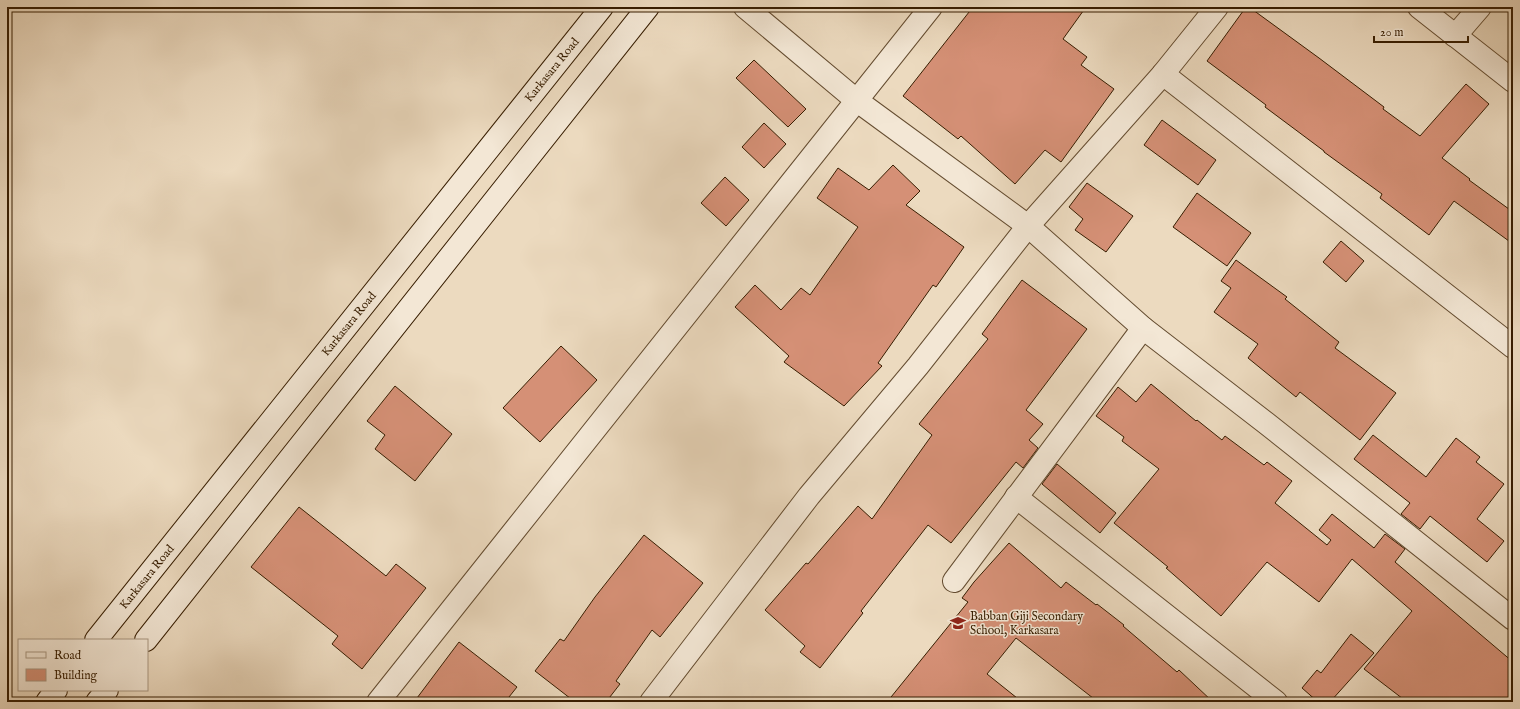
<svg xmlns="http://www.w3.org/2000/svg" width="1520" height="709" font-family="'IM FELL English',serif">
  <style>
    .building { fill: #d59076; stroke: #371d01 }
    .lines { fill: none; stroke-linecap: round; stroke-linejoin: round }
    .street-casing { stroke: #644c30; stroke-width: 24 }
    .secondary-casing { stroke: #371d01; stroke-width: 24 }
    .street { stroke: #f3e7d5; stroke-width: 22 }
    .secondary { stroke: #f3e7d5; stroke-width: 22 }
    .labels { text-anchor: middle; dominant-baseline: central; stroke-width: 3; stroke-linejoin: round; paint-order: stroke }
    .street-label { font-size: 12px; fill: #371d01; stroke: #f3e7d5 }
    .poi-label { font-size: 12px; fill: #371d01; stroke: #f3e7d5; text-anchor: start }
  </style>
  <rect width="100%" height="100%" fill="#ecdabf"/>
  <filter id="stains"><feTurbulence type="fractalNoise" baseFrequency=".005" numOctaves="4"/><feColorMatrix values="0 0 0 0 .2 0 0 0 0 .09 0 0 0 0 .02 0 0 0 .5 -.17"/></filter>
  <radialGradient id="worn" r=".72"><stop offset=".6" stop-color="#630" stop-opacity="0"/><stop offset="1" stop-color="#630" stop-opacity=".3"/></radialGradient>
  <g class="building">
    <path d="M973 7H1086L1063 39 1087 57 1081 65 1114 89 1061 162 1045 150 1015 184 961 136 958 139 903 96Z"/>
    <path d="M1246 7H1249L1319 58 1384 107 1383 109 1420 136 1466 84 1489 104 1442 158 1470 179 1469 180 1513 212V244L1454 201 1429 235 1380 198 1382 194 1324 152V151L1265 107 1266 105 1207 61Z"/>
    <path d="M754 60 806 109 788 127 736 78Z"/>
    <path d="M1162 120 1216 160 1198 185 1144 145Z"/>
    <path d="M764 123 786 144 764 168 742 147Z"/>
    <path d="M893 165 920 191 906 205 964 247 936 287 933 285 878 363 882 366 844 406 784 362 789 356 735 307 755 285 781 310 801 288 810 295 858 227 817 198 838 168 869 190Z"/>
    <path d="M725 177 749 200 726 226 701 203Z"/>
    <path d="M1087 183 1133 216 1106 252 1075 230 1083 219 1069 207Z"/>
    <path d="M1197 193 1251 233 1227 266 1173 227Z"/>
    <path d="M1341 241 1364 261 1346 282 1323 262Z"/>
    <path d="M1236 260 1287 297 1285 299 1339 342 1335 348 1396 393 1360 440 1300 392 1296 397 1248 358 1258 344 1214 312 1231 288 1221 281Z"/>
    <path d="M1022 280 1087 329 1026 410 1043 424 1029 440 1038 448 1023 468 1016 462 951 543 928 525 861 611 863 613 820 668 800 652 805 646 765 610 806 563 808 564 858 506 872 519 932 435 919 424 988 339 982 334Z"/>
    <path d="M561 346 597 380 540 442 503 408Z"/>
    <path d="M1151 384 1196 421 1197 420 1222 440 1225 436 1264 465 1267 462 1292 481 1275 503 1327 545 1331 540 1319 530 1332 514 1374 548 1385 534 1405 549 1395 562 1513 662V702H1407L1364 669 1412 611 1352 559 1319 602 1267 562 1221 616 1166 568 1168 567 1114 523 1159 469 1122 441 1124 437 1096 416 1118 387 1136 402Z"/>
    <path d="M395 386 452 434 415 481 375 449 385 435 367 421Z"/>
    <path d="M1373 435 1426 477 1456 438 1480 457 1476 462 1504 484 1477 519 1504 541 1487 562 1430 516 1420 529 1401 514 1410 503 1354 459Z"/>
    <path d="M1057 464 1116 513 1100 533 1042 484Z"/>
    <path d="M299 507 386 576 396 564 426 588 362 669 332 644 338 636 251 567Z"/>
    <path d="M644 535 703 583 660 637 652 630 616 681 620 684 606 702H575L535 671 560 639 564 641 595 597Z"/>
    <path d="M1009 543 1061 588 1066 582 1096 605 1097 604 1124 625 1123 626 1177 672 1179 670 1213 702H1098L1016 638 987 674 1022 702H887L968 602 962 598 974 582Z"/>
    <path d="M1351 634 1374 653 1330 702H1318L1302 688 1317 670 1321 673Z"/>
    <path d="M459 642 517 687 505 702H414Z"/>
  </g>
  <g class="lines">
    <defs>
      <g id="street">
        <path d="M745 7 856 100 1028 226 1143 328 1266 423 1513 619"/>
        <path d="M1419 7 1513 81"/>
        <path d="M1455 36 1480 7"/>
        <path d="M1163 74 1513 347"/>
        <path d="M1016 497 1276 702"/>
        <path d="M954 581 1143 328"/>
        <path d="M378 702 931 7"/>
        <path d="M651 702 809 496 918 366 1028 226 1163 74 1217 7"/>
      </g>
      <g id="secondary">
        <path d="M96 640 602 7"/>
        <path d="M146 640 648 7"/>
        <path d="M47 702 56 690"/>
        <path d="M97 702 107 690"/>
      </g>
    </defs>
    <use href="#street" class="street-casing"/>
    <use href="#secondary" class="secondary-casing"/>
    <use href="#street" class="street"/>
    <use href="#secondary" class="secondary"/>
  </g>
  <defs>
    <symbol id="school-bare" viewBox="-9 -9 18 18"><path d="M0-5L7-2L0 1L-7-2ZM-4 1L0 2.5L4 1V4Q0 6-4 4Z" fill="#8f2418" stroke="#f3e7d5" stroke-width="2.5" paint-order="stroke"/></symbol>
  </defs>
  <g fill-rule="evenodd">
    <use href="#school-bare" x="947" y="612" width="22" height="22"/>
  </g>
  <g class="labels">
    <g class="street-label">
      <text transform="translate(552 70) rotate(-51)">Karkasara Road</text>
      <text transform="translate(349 324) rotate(-51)">Karkasara Road</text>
      <text transform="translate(147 577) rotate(-51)">Karkasara Road</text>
    </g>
    <g class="poi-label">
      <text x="970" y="616">Babban Giji Secondary<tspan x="970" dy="14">School, Karkasara</tspan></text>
    </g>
  </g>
  <rect width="1520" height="709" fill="none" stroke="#ecdabf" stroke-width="24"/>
  <rect x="8" y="8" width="1504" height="693" fill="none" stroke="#371d01" stroke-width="2"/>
  <rect x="12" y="12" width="1496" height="685" fill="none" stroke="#371d01"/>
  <rect x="18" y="639" width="130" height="52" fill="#f3e7d5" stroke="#a89680"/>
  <rect x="26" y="652" width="20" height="6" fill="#f3e7d5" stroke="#a89680"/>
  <text x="54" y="659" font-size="12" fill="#371d01">Road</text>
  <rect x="26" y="669" width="20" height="12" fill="#d59076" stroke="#a89680"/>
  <text x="54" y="679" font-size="12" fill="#371d01">Building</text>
  <path d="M1374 36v6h94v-6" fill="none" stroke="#371d01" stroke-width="2"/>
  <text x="1380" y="36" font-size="12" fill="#371d01" stroke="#f3e7d5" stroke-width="3" paint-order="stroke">20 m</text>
  <rect width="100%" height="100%" filter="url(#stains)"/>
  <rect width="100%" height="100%" fill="url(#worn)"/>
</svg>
